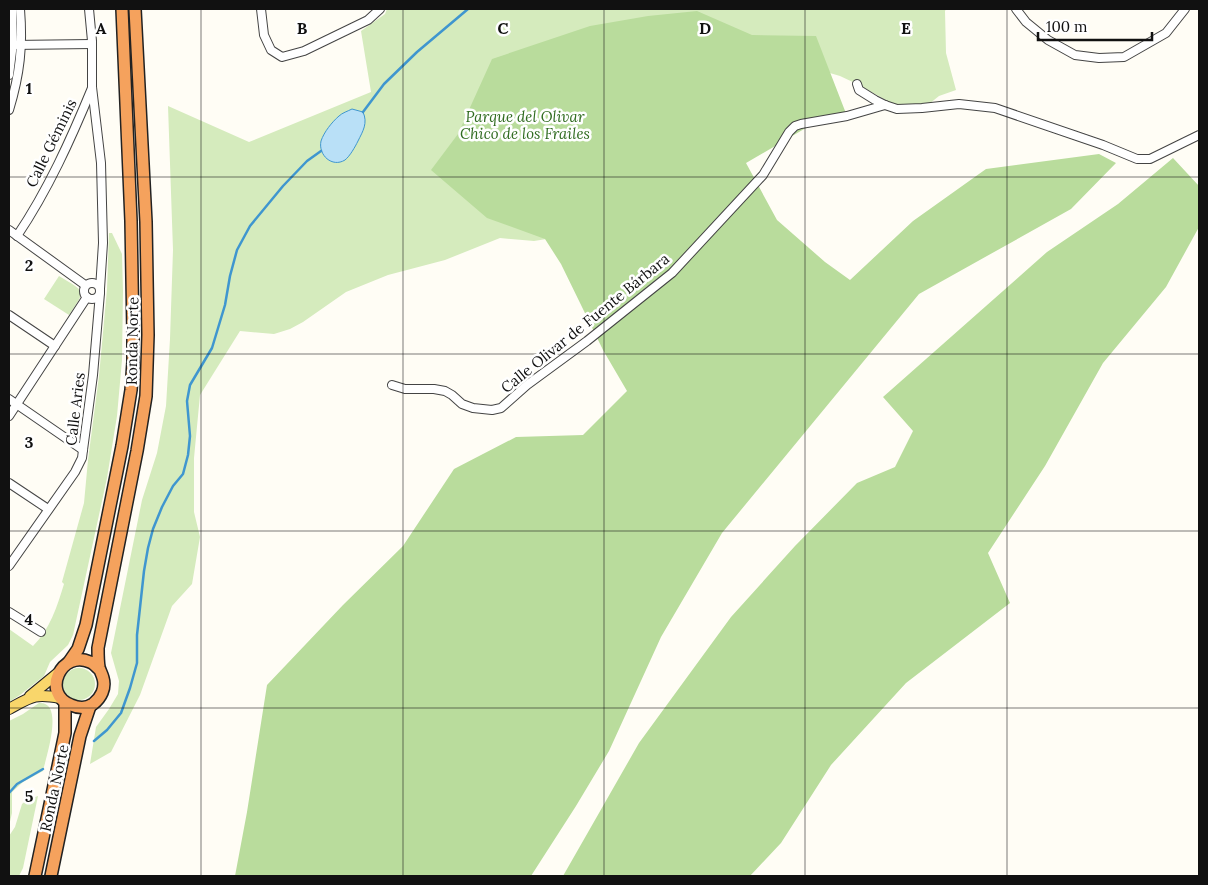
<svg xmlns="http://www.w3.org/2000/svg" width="1208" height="885" font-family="Lora,serif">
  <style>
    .green { fill: #d5ebbd }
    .forest { fill: #b9dc9c }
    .water { fill: #b9e0f7; stroke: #3f96cf }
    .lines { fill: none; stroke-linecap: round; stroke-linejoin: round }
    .stream { stroke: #3f96cf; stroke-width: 2.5 }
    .minor-casing { stroke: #444; stroke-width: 10 }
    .major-casing { stroke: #222; stroke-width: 12 }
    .highway-casing { stroke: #222; stroke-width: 14 }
    .minor { stroke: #fff; stroke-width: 8 }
    .major { stroke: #f9d66b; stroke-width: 10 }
    .highway { stroke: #f5a25d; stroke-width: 11 }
    .grid { fill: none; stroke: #111; stroke-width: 1; stroke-opacity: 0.55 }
    .labels { text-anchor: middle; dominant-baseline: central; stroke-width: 5; stroke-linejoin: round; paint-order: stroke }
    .park-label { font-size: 15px; font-style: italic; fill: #2f6b1f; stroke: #fff }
    .street-label { font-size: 15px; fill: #111; stroke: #fff }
    .grid-label { font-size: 16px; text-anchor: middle; font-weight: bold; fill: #111; stroke: #fff; stroke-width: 5; stroke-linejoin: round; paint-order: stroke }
  </style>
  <rect width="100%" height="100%" fill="#fffdf5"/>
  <g class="green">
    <path d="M387 9H946L945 11 946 53 956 90 939 96 929 104H893L857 84 840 76 806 66 559 237 534 241 500 238 445 260 388 275 346 292 303 322 290 329 274 334 240 331 200 395 194 458V512L200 537 192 584 172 606 140 695 111 752 90 764 96 727 109 709 118 694 119 681 111 653 142 500 157 453 166 406 170 339 173 250 168 106 249 142 371 92 361 31 385 14Z"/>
    <path d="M109 233H112L122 254 123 291 122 360 117 416 107 478 73 635 68 645 50 662 44 676 20 695 9 702V629L33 646C50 629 57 607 64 584L62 582 84 503 88 460 99 376 107 289Z"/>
    <path d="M59 276C85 292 87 289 69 315L44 299Z"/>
    <circle cx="79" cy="684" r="16"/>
    <path d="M39 703C65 701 46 757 43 771L23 782 12 792V813L9 826V721L23 714Z"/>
    <path d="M38 796 23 868 19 876H9V836L15 827 22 804 27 800Z"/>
  </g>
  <g class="forest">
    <path d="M697 11 752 35 816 36 847 116 816 122 746 163 777 220 825 262 850 280 913 221 986 169 1099 154 1116 163 1071 209 919 294 722 533 661 637 609 751 576 806 531 876H235L247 812 267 685 343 605 403 546 454 469 516 437 583 435 627 391 603 350 561 264 545 239 487 218 431 170 458 134 492 59 590 26 648 16Z"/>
    <path d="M1173 158 1199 186V227L1166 287 1103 363 1045 466 988 553 1010 603 906 683 831 765 781 843 750 876H563L639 743 731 617 795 546 857 483 895 467 913 431 883 397 1047 252 1118 204Z"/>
  </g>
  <path class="water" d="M352 109 363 112C368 123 363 131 358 141 355 147 350 156 345 160 332 168 318 155 321 141 324 132 332 122 339 116 342 113 348 111 352 109Z"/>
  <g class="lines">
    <g class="stream">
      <path d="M363 112 384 84 417 52 468 9"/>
      <path d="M94 741 107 730 121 713 130 688 137 663V635L144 571 148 548 153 529 162 507 173 486 183 474 188 455 190 436 187 401 190 385 212 348 225 305 230 276 237 250 250 226 283 186 307 161 321 151"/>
      <path d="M9 793 17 784 43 769"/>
    </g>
    <defs>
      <g id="minor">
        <path d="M89 9 92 41V87L101 163 103 243 100 289"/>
        <path d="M261 9 264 35 271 50 282 57 304 51 368 20 380 9"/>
        <path d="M1016 9 1026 22 1048 40 1075 55 1099 58 1124 57 1166 33 1185 9"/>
        <path d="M12 45 92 44"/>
        <path d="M9 75 13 43 12 9"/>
        <path d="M857 84 859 90 875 100 885 105 897 109 922 108 959 104 995 108 1103 145 1137 159H1150L1199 135"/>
        <path d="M9 110C20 74 23 46 20 9"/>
        <path d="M9 230 85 285"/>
        <path d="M17 236C48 190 71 139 92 88"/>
        <circle cx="92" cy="291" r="8"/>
        <path d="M9 315 55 346"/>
        <path d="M392 385 405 389H434L445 391 452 395 462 404 473 408 492 410 501 408 527 385 587 341 672 273 763 175 789 132 795 126 801 124 847 116 885 105"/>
        <path d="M9 399 83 450"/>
        <path d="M9 416 87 297"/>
        <path d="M9 483 48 509"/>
        <path d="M9 566 75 472 82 458 83 450 93 375 100 293"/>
        <path d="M9 612 41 632"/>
      </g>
      <g id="major">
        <path d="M30 696 58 673"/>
        <path d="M9 709C31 697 34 693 60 698"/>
      </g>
      <g id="highway">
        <path d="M69 662 78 649 86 625 122 446 131 390 133 362V335L131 221 122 9"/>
        <path d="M99 669C97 667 93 663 90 662 61 649 41 694 71 705 78 708 86 709 93 704 101 698 106 688 103 678 102 674 100 671 99 667 98 661 98 654 98 648L137 451 146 396 148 335 146 222 135 9"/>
        <path d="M35 876 65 733V703"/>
        <path d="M51 876 80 736 90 706"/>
      </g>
    </defs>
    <use href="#minor" class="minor-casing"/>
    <use href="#major" class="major-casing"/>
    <use href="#highway" class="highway-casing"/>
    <use href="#minor" class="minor"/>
    <use href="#major" class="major"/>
    <use href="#highway" class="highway"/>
  </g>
  <path class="grid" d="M201 9V876M403 9V876M604 9V876M805 9V876M1007 9V876M9 177H1199M9 354H1199M9 531H1199M9 708H1199"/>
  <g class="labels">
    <g class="park-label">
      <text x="525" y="116">Parque del Olivar<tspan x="525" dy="17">Chico de los Frailes</tspan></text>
    </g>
    <g class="street-label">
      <text transform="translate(51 143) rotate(-64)">Calle Géminis</text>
      <text transform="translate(585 323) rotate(-39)">Calle Olivar de Fuente Bárbara</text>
      <text transform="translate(132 341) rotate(-89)">Ronda Norte</text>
      <text transform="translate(75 409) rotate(-83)">Calle Aries</text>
      <text transform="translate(54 788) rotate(-78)">Ronda Norte</text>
    </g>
  </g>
  <g class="grid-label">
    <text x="101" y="34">A</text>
    <text x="302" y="34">B</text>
    <text x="503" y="34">C</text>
    <text x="705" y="34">D</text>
    <text x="906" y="34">E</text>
    <text x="29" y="94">1</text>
    <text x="29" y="271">2</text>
    <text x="29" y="448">3</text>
    <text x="29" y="625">4</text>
    <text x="29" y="802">5</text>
  </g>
  <rect width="1208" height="885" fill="none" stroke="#111111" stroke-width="20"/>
  <path d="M1038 32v8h114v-8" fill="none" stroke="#111111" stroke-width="2.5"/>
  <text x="1046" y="32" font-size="15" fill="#111111" stroke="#ffffff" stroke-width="4" paint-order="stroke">100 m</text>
</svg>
